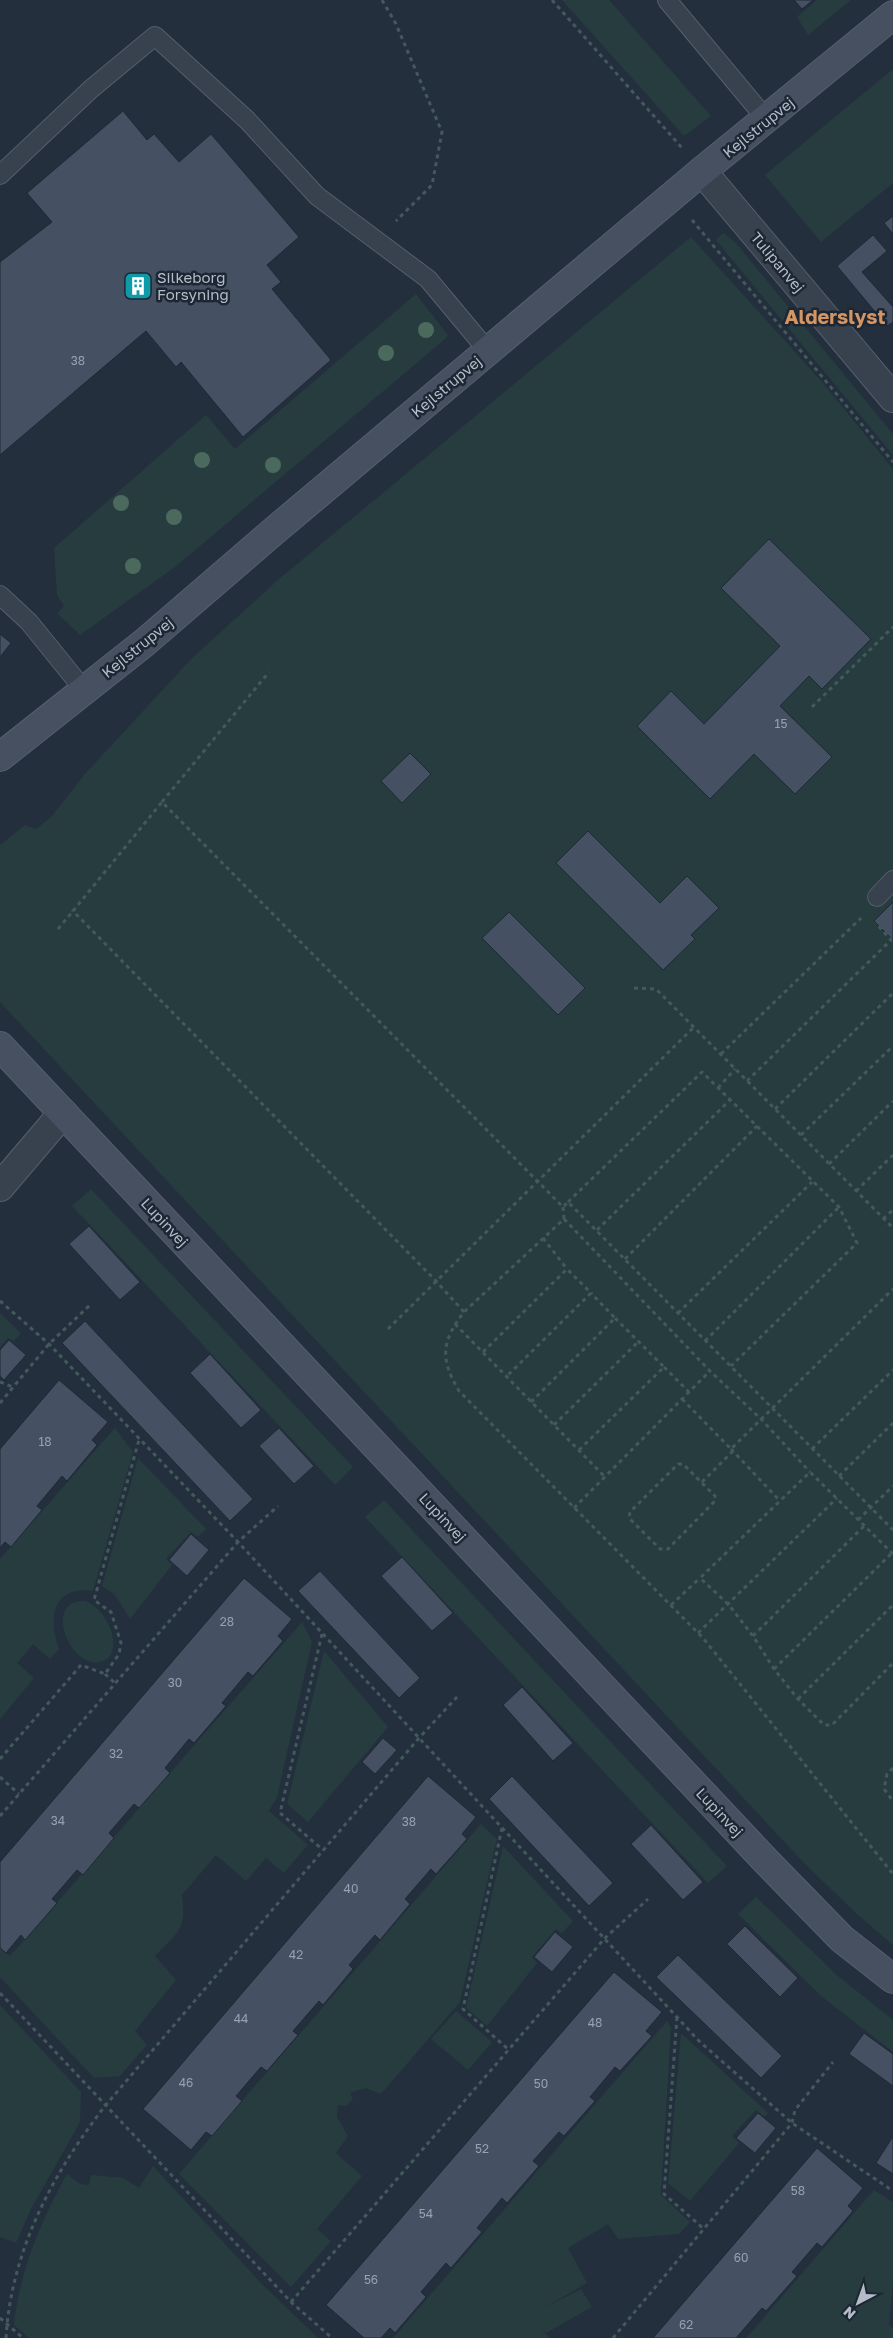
<svg xmlns="http://www.w3.org/2000/svg" width="893" height="2338" font-family="'Golos Text',sans-serif">
  <style>
    .green { fill: #263c3f }
    .building { fill: #455162; stroke: #1f2835 }
    .lines { fill: none; stroke-linecap: round; stroke-linejoin: round }
    .lane-casing { stroke: #565f6c; stroke-width: 20 }
    .street-casing { stroke: #565f6c; stroke-width: 30 }
    .secondary-casing { stroke: #565f6c; stroke-width: 30 }
    .path { stroke: #44595c; stroke-width: 3; stroke-dasharray: 4 4; stroke-linecap: butt }
    .lane { stroke: #38414e; stroke-width: 18 }
    .street { stroke: #38414e; stroke-width: 28 }
    .secondary { stroke: #465061; stroke-width: 28 }
    .tree { fill: #4b6a5d }
    .labels { text-anchor: middle; dominant-baseline: central; stroke-width: 5; stroke-linejoin: round; paint-order: stroke }
    .number-label { font-size: 12px; fill: #98a1af }
    .street-label { font-size: 15px; fill: #b4bcc9; stroke: #1d2633 }
    .poi-label { font-size: 15px; fill: #b4bcc9; stroke: #1d2633; text-anchor: start }
    .district-label { font-size: 20px; font-weight: bold; fill: #d59563; stroke: #1d2633 }
  </style>
  <rect width="100%" height="100%" fill="#242f3e"/>
  <g class="green">
    <path d="M562 0H609L711 116 684 136Z"/>
    <path d="M817 0H851L808 35 797 17Z"/>
    <path d="M893 69V183L821 242 765 175Z"/>
    <path d="M723 233 735 242 893 434V455L716 240Z"/>
    <path d="M691 237 823 383 893 469V1945L858 1915 806 1865 0 1002V845L25 825 36 829 51 817 85 774 192 658 278 580Z"/>
    <path d="M416 294 448 335 444 340 175 567 80 635 57 613 64 606 57 595 54 548 206 415 235 449Z"/>
    <path d="M91 1189 353 1467 335 1485 72 1206Z"/>
    <path d="M0 1313 21 1333 14 1341 8 1338 0 1348Z"/>
    <path d="M115 1428 133 1452 93 1591C52 1585 48 1619 59 1649L50 1659 33 1644 17 1663 34 1678 0 1719V1559Z"/>
    <path d="M138 1458 206 1529 198 1537 191 1532 166 1559 172 1565 130 1619 115 1595 102 1586Z"/>
    <path d="M384 1500 727 1866 708 1883 365 1517Z"/>
    <path d="M85 1601C114 1612 127 1665 94 1662 66 1660 45 1599 85 1601Z"/>
    <path d="M302 1622 312 1642 277 1797 269 1811 308 1845 284 1873 266 1858 246 1881 216 1855 182 1895C187 1930 178 1932 155 1956L176 1980 135 2031 147 2045 120 2076 94 2078 0 1977V1948L10 1956Z"/>
    <path d="M324 1651 388 1727 308 1822 287 1804Z"/>
    <path d="M481 1824 497 1839 460 2002 381 2094 366 2088 350 2093 353 2099 346 2106 338 2105 337 2117 348 2136 336 2153 362 2176 317 2229 331 2241 291 2287 179 2174Z"/>
    <path d="M503 1846 573 1921 562 1933 556 1929 532 1957 537 1963 487 2026 466 2008Z"/>
    <path d="M756 1897 838 1976 893 2020V2052L821 1996 738 1914Z"/>
    <path d="M0 2005 81 2092 80 2122 31 2209 16 2243 0 2237Z"/>
    <path d="M456 2011 492 2042 468 2070 431 2039Z"/>
    <path d="M667 2021 671 2027 661 2195 690 2222 679 2234 618 2239 608 2224 568 2248 587 2283 546 2307 581 2289 592 2307 546 2333 540 2328 550 2338H393Z"/>
    <path d="M681 2033 768 2113 765 2117 756 2110 732 2136 739 2143 690 2201 668 2183Z"/>
    <path d="M153 2166 261 2283 318 2338H29L14 2325C19 2273 41 2220 67 2174L80 2184 89 2185 91 2175 123 2178 139 2188Z"/>
    <path d="M874 2190 893 2202V2281L889 2325 893 2329V2338H746Z"/>
  </g>
  <g class="building">
    <path d="M794 0H813L802 9Z"/>
    <path d="M123 111 147 140 154 134 179 162 211 134 299 237 267 265 281 282 272 289 331 360 243 437 181 362 176 367 146 331 0 455V262L52 222 27 193Z"/>
    <path d="M893 216V234L884 223Z"/>
    <path d="M873 235 887 251 862 272 893 307V322L887 326 837 266Z"/>
    <path d="M769 539 871 639 822 689 809 676 780 706 832 757 795 794 754 754 710 799 637 726 671 691 704 724 780 646 721 588Z"/>
    <path d="M0 634 11 643 0 657Z"/>
    <path d="M410 753 431 774 402 803 381 781Z"/>
    <path d="M588 831 660 903 687 876 719 908 691 935 695 939 663 970 556 863Z"/>
    <path d="M893 902V940L874 921Z"/>
    <path d="M509 912 585 988 558 1015 482 938Z"/>
    <path d="M89 1226 140 1282 120 1300 69 1244Z"/>
    <path d="M85 1321 253 1499 230 1521 62 1343Z"/>
    <path d="M9 1340 26 1355 4 1380 0 1376V1350Z"/>
    <path d="M210 1354 261 1410 241 1428 190 1373Z"/>
    <path d="M59 1380 108 1422 92 1440 97 1445 67 1481 62 1476 37 1506 42 1510 11 1547 5 1542 0 1548V1449Z"/>
    <path d="M279 1428 314 1466 294 1484 259 1446Z"/>
    <path d="M191 1534 209 1550 187 1576 169 1560Z"/>
    <path d="M402 1557 453 1613 432 1631 381 1576Z"/>
    <path d="M320 1571 420 1678 399 1698 298 1591Z"/>
    <path d="M244 1578 292 1619 278 1636 283 1641 253 1676 248 1672 222 1703 226 1706 194 1743 189 1739 165 1768 170 1773 139 1808 134 1804 109 1833 114 1838 83 1875 77 1870 52 1899 57 1903 25 1940 21 1935 6 1953 0 1948V1862Z"/>
    <path d="M522 1687 573 1743 553 1761 503 1705Z"/>
    <path d="M383 1738 397 1750 375 1774 362 1762Z"/>
    <path d="M428 1776 476 1817 462 1834 467 1839 436 1874 431 1869 405 1899 410 1904 380 1940 375 1935 349 1965 353 1969 323 2005 319 2001 293 2031 298 2035 267 2071 261 2067 236 2096 242 2101 212 2136 206 2132 191 2150 143 2109Z"/>
    <path d="M512 1776 613 1883 589 1906 489 1799Z"/>
    <path d="M651 1825 703 1882 683 1900 631 1844Z"/>
    <path d="M745 1926 798 1978 780 1997 727 1944Z"/>
    <path d="M555 1932 573 1947 552 1972 534 1957Z"/>
    <path d="M678 1955 782 2056 761 2078 656 1977Z"/>
    <path d="M614 1972 662 2012 646 2031 652 2036 620 2071 615 2067 590 2097 595 2101 564 2136 559 2132 533 2161 539 2166 507 2203 502 2198 477 2228 482 2232 451 2268 446 2263 421 2292 426 2297 395 2333 390 2328 381 2338H364L326 2305Z"/>
    <path d="M864 2033 893 2054V2086L849 2054Z"/>
    <path d="M758 2113 776 2128 755 2153 736 2138Z"/>
    <path d="M892 2138H893V2174L876 2163Z"/>
    <path d="M817 2148 863 2188 848 2206 853 2211 822 2247 817 2243 792 2272 797 2276 766 2311 762 2308 736 2338H653Z"/>
  </g>
  <g class="lines">
    <defs>
      <g id="lane">
        <path d="M667 0 767 120"/>
        <path d="M0 175 91 89 155 36 247 120 317 196 428 279 488 351"/>
        <path d="M0 595 29 622 84 690"/>
        <path d="M877 897 893 880"/>
      </g>
      <g id="street">
        <path d="M702 171 893 398"/>
        <path d="M0 1187 63 1113"/>
      </g>
      <g id="secondary">
        <path d="M0 757 144 643 274 531 702 171 893 15"/>
        <path d="M0 1046 765 1860 842 1939 893 1979"/>
      </g>
    </defs>
    <use href="#lane" class="lane-casing"/>
    <use href="#street" class="street-casing"/>
    <use href="#secondary" class="secondary-casing"/>
    <g class="path">
      <path d="M382 0 396 24 442 132 432 185 396 221"/>
      <path d="M552 0 682 148"/>
      <path d="M692 220 893 462"/>
      <path d="M812 707 893 627"/>
      <path d="M162 802 269 672"/>
      <path d="M58 929 73 911"/>
      <path d="M634 988 656 989 893 1228"/>
      <path d="M721 1054 861 918"/>
      <path d="M747 1081 891 940 876 923"/>
      <path d="M718 1088 735 1069"/>
      <path d="M775 1109 893 993"/>
      <path d="M801 1135 893 1046"/>
      <path d="M829 1164 893 1101"/>
      <path d="M856 1191 893 1155"/>
      <path d="M568 1202 702 1072 839 1207 857 1243 731 1366"/>
      <path d="M563 1207 564 1219 464 1312C441 1342 440 1359 459 1391L703 1638 893 1874"/>
      <path d="M564 1219 710 1371 761 1419 810 1472"/>
      <path d="M883 1219 893 1210"/>
      <path d="M597 1230 730 1100"/>
      <path d="M543 1238 567 1269"/>
      <path d="M625 1259 757 1126"/>
      <path d="M0 1301 49 1344 238 1542 699 2041 792 2123 893 2191"/>
      <path d="M464 1312 436 1281 73 911 162 802 563 1207 568 1202 893 1530"/>
      <path d="M678 1313 812 1182"/>
      <path d="M455 1324 605 1477"/>
      <path d="M388 1329 694 1027"/>
      <path d="M705 1341 839 1207"/>
      <path d="M483 1352 567 1269 591 1293 507 1376"/>
      <path d="M664 1367 689 1392 710 1371"/>
      <path d="M0 1382 13 1387"/>
      <path d="M682 1399 731 1449 893 1289"/>
      <path d="M531 1402 615 1318 591 1293"/>
      <path d="M0 1403 49 1344 90 1305"/>
      <path d="M554 1425 638 1342"/>
      <path d="M731 1449 780 1501"/>
      <path d="M812 1449 893 1370"/>
      <path d="M579 1450 664 1367 615 1318"/>
      <path d="M678 1464H683L715 1496V1501L668 1549H660L629 1518 630 1512Z"/>
      <path d="M839 1476 893 1423"/>
      <path d="M702 1482 733 1451"/>
      <path d="M574 1508 689 1392"/>
      <path d="M858 1520 893 1486"/>
      <path d="M893 1554 810 1472 700 1578 729 1605 753 1636 774 1669 798 1699 824 1725H832L893 1663"/>
      <path d="M671 1605 700 1578"/>
      <path d="M698 1633 837 1498"/>
      <path d="M322 1634 280 1813 323 1850"/>
      <path d="M753 1636 864 1526"/>
      <path d="M774 1669 892 1553"/>
      <path d="M105 1674 115 1683"/>
      <path d="M798 1699 893 1605"/>
      <path d="M0 1759 81 1665 105 1674 119 1654 121 1643 111 1612 94 1600 139 1440"/>
      <path d="M893 1768 887 1774 884 1789 893 1801"/>
      <path d="M0 1777 19 1794"/>
      <path d="M0 1816 238 1542 278 1506"/>
      <path d="M502 1828 463 2009 509 2050"/>
      <path d="M0 1993 291 2302 332 2338"/>
      <path d="M677 2017 664 2194 704 2229"/>
      <path d="M291 2302 605 1938 648 1899"/>
      <path d="M0 2318 23 2338"/>
      <path d="M6 2338C11 2251 53 2173 105 2106L419 1738 457 1697"/>
      <path d="M613 2338 792 2123 795 2110 833 2062"/>
    </g>
    <use href="#lane" class="lane"/>
    <use href="#street" class="street"/>
    <use href="#secondary" class="secondary"/>
  </g>
  <g class="tree">
    <circle cx="426" cy="330" r="8"/>
    <circle cx="386" cy="353" r="8"/>
    <circle cx="202" cy="460" r="8"/>
    <circle cx="273" cy="465" r="8"/>
    <circle cx="121" cy="503" r="8"/>
    <circle cx="174" cy="517" r="8"/>
    <circle cx="133" cy="566" r="8"/>
  </g>
  <defs>
    <symbol id="building-square" viewBox="-11 -11 22 22"><rect x="-9" y="-9" width="18" height="18" rx="4" fill="#0f9aa8" stroke="#1d2633"/><path d="M-4-6H4V6H1V3H-1V6H-4ZM-2.5-4.3h1.7v1.8h-1.7ZM.8-4.3h1.7v1.8H.8ZM-2.5-1h1.7V.8h-1.7ZM.8-1h1.7V.8H.8Z" fill="#fff"/></symbol>
  </defs>
  <g fill-rule="evenodd">
    <use href="#building-square" x="122" y="270" width="32" height="32"/>
  </g>
  <g class="labels">
    <g class="number-label">
      <text x="78" y="360">38</text>
      <text x="781" y="723">15</text>
      <text x="45" y="1441">18</text>
      <text x="227" y="1621">28</text>
      <text x="175" y="1682">30</text>
      <text x="116" y="1753">32</text>
      <text x="58" y="1820">34</text>
      <text x="409" y="1821">38</text>
      <text x="351" y="1888">40</text>
      <text x="296" y="1954">42</text>
      <text x="241" y="2018">44</text>
      <text x="595" y="2022">48</text>
      <text x="186" y="2082">46</text>
      <text x="541" y="2083">50</text>
      <text x="482" y="2148">52</text>
      <text x="798" y="2190">58</text>
      <text x="426" y="2213">54</text>
      <text x="741" y="2257">60</text>
      <text x="371" y="2279">56</text>
      <text x="686" y="2324">62</text>
    </g>
    <g class="street-label">
      <text transform="translate(758 127) rotate(-39)">Kejlstrupvej</text>
      <text transform="translate(778 262) rotate(50)">Tulipanvej</text>
      <text transform="translate(446 386) rotate(-40)">Kejlstrupvej</text>
      <text transform="translate(137 647) rotate(-39)">Kejlstrupvej</text>
      <text transform="translate(165 1222) rotate(47)">Lupinvej</text>
      <text transform="translate(443 1517) rotate(47)">Lupinvej</text>
      <text transform="translate(720 1812) rotate(47)">Lupinvej</text>
    </g>
    <g class="poi-label">
      <text x="157" y="277">Silkeborg<tspan x="157" dy="17">Forsyning</tspan></text>
    </g>
    <g class="district-label">
      <text x="835" y="316">Alderslyst</text>
    </g>
  </g>
  <g transform="translate(858 2303) rotate(221)" stroke="#1d2633" stroke-width="4" paint-order="stroke">
  <path d="M0-4L9 19L0 12L-9 19Z" fill="#b4bcc9"/>
  <text y="-8" font-size="14" font-weight="bold" text-anchor="middle" fill="#b4bcc9">N</text>
  </g>
</svg>
